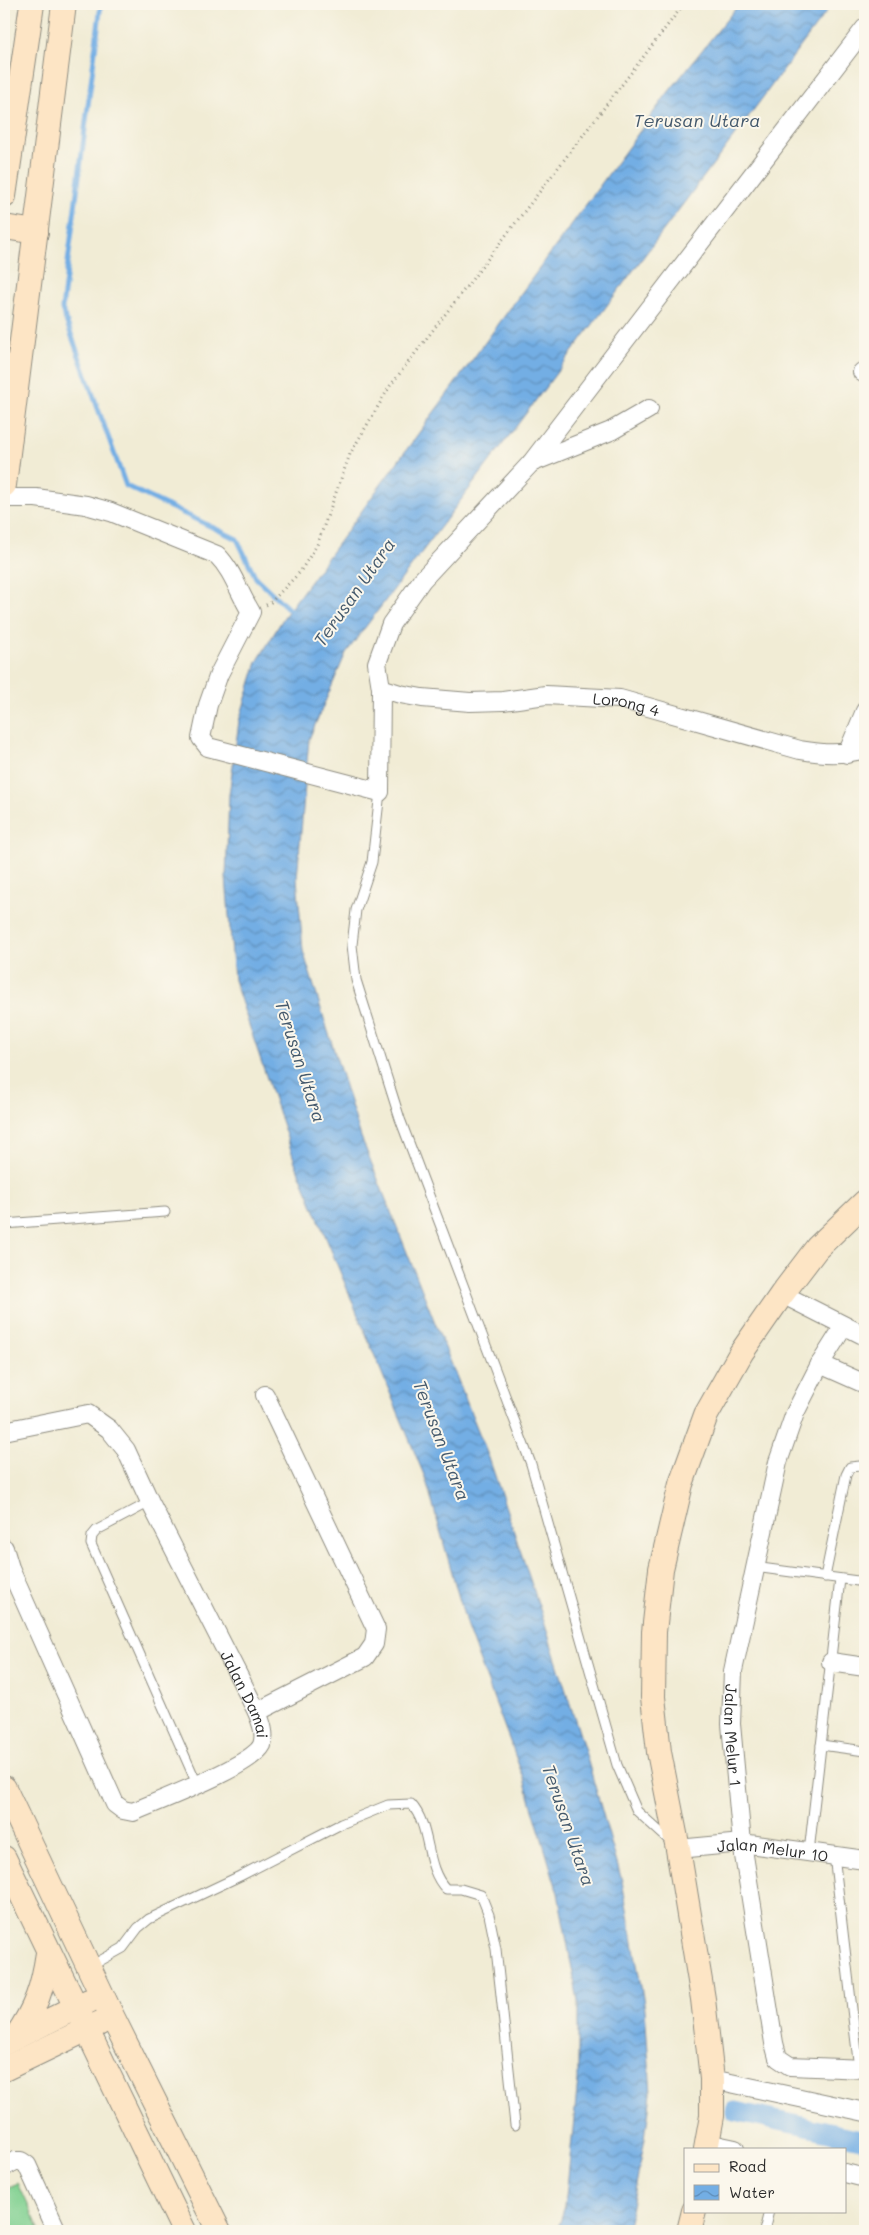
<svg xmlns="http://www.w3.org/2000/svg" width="869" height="2235" font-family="Mali,sans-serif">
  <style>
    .park { fill: #80d090; stroke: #567e5e }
    .water { fill: url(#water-waves); stroke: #4f6c88 }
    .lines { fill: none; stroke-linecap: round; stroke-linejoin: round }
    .stream { stroke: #73aee4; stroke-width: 5 }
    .canal { stroke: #73aee4; stroke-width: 19 }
    .lane-casing { stroke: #8e8c80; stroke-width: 11 }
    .street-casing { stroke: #8e8c80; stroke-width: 20 }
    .secondary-casing { stroke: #8e8c80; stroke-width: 26 }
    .path { stroke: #8e8c80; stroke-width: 3; stroke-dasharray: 1 4; stroke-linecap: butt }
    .lane { stroke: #fff; stroke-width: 9 }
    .street { stroke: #fff; stroke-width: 18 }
    .secondary { stroke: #fde5c5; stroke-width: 24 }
    .labels { text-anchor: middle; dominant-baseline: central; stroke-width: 4; stroke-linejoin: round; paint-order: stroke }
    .street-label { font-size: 16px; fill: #2b2b2b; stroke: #fbf7ec }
    .water-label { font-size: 18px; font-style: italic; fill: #44596c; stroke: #fbf7ec }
  </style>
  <defs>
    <pattern id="water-waves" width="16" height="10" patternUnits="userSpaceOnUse" patternTransform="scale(1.25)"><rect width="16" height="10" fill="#73aee4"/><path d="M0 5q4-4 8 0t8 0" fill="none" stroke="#5f8eb9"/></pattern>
  </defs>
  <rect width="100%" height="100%" fill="#fbf7ec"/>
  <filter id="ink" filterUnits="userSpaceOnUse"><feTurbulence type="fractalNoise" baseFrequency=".02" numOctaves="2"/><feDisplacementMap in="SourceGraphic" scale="10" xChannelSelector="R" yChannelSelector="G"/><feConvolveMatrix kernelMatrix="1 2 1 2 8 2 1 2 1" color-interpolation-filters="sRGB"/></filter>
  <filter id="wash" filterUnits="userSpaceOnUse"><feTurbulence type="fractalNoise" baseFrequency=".0096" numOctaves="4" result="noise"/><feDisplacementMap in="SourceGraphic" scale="20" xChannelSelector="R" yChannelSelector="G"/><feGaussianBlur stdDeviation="1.12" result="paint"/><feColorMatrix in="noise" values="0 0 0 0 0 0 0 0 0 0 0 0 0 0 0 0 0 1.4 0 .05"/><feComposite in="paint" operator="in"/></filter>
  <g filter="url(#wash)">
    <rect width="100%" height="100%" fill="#f1ecd5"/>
    <path class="park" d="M18 2183 40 2231H4V2189Z"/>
    <path class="water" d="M739 4H832L729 143 346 653 309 739 297 878 303 951 361 1137 489 1458 539 1606 585 1751 622 1881 645 2009 651 2093 645 2139 627 2231H557L565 2206 578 2080V2001L558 1893 524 1779 468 1630 426 1480 296 1165 234 980 226 877 229 795 239 721 257 662 284 617 667 94Z"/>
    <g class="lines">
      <path class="stream" d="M101 4 62 309 126 486 237 539 256 578 294 614"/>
      <path class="canal" d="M735 2111 865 2140"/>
    </g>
  </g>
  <g filter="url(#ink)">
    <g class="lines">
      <defs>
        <g id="lane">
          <path d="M380 792 372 862 356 910 352 945 356 980 400 1119 531 1464 617 1765 637 1811 671 1842"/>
          <path d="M4 1224 165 1212"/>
          <path d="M150 1502 97 1530 92 1536 91 1544 198 1786"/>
          <path d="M754 1567 865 1582"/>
          <path d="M825 1577 846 1475 850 1467 860 1466 865 1468"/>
          <path d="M821 1745 865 1751"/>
          <path d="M809 1852 840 1579"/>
          <path d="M834 1855 859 2069"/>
          <path d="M89 1967 123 1948 138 1928 149 1919 240 1876 341 1824 388 1805 411 1804C432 1827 424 1866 446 1889H461L481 1895 489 1915 496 1949 515 2125"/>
          <path d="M764 2231 769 2211"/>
        </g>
        <g id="street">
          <path d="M862 372 865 374"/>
          <path d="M531 463 611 431 649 409"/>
          <path d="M4 498H36L86 505 111 512 217 555C233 571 239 593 251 612L219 674 208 705 201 738 208 747 380 792 381 688 377 663 391 624 422 580 531 463 865 28"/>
          <path id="s1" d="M381 688 400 694 422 698 470 702 503 701 546 695 620 699 800 750C823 754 842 755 865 749"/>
          <path d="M847 754 865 711"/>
          <path d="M782 1294 865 1336"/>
          <path id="s2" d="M844 1326 820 1364 795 1413 778 1462 733 1671 731 1724 742 1843 774 2043 778 2058 790 2066 865 2069"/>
          <path d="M820 1364 865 1384"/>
          <path id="s3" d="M4 1431 88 1414 109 1429 126 1450 150 1502 257 1712C261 1722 266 1734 262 1745 252 1766 158 1801 133 1812L123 1810 115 1804 11 1571 4 1548"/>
          <path d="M831 1662 865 1667"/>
          <path d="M257 1712 365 1657 374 1644 376 1629 265 1395"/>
          <path id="s4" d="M678 1849 742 1843 865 1860"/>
          <path d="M712 2079 865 2112"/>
          <path d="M707 2143 735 2149"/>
          <path d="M4 2167 15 2161H21L27 2165 57 2231"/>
          <path d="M845 2173 865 2178"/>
        </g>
        <g id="secondary">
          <path d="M4 196 32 4"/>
          <path d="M4 227 36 232"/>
          <path d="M4 485 64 4"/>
          <path d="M4 1788 112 2016 219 2231"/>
          <path d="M4 1858 184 2231"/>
          <path d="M16 2037C36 2008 43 1987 48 1953"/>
          <path d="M4 2043 89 2001"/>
          <path d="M4 2069 100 2023"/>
          <path d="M706 2149 712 2116V2079L703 1999 678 1849 659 1752 653 1697 654 1632 661 1569 681 1484 706 1415 741 1353 782 1294 817 1248 865 1202"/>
          <path d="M689 2231 694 2211"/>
        </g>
      </defs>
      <use href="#lane" class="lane-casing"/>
      <use href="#street" class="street-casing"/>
      <use href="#secondary" class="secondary-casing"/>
      <path class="path" d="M266 605 271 602 300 572 317 545 350 454 390 386 684 4"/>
      <use href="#lane" class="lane"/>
      <use href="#street" class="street"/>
      <use href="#secondary" class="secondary"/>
    </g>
  </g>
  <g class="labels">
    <g class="street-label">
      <text stroke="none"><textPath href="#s1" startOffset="248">Lorong 4</textPath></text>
      <text stroke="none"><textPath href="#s3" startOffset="411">Jalan Damai</textPath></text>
      <text stroke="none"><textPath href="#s2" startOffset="430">Jalan Melur 1</textPath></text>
      <text stroke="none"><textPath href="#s4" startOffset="95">Jalan Melur 10</textPath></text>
    </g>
    <g class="water-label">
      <text x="697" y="120">Terusan Utara</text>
      <text transform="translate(354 592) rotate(-55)">Terusan Utara</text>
      <text transform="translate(301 1061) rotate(72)">Terusan Utara</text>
      <text transform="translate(442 1440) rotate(69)">Terusan Utara</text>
      <text transform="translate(569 1825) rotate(71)">Terusan Utara</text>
    </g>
  </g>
  <rect width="869" height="2235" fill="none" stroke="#fbf7ec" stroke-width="20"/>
  <rect x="684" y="2148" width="162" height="65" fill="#fbf7ec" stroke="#a8a59f"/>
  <rect x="694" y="2164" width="25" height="8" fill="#fde5c5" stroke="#a8a59f"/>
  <text x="729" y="2172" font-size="15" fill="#2b2b2b">Road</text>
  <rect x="694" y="2185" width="25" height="15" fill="url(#water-waves)" stroke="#a8a59f"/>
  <text x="729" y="2198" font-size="15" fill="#2b2b2b">Water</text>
</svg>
